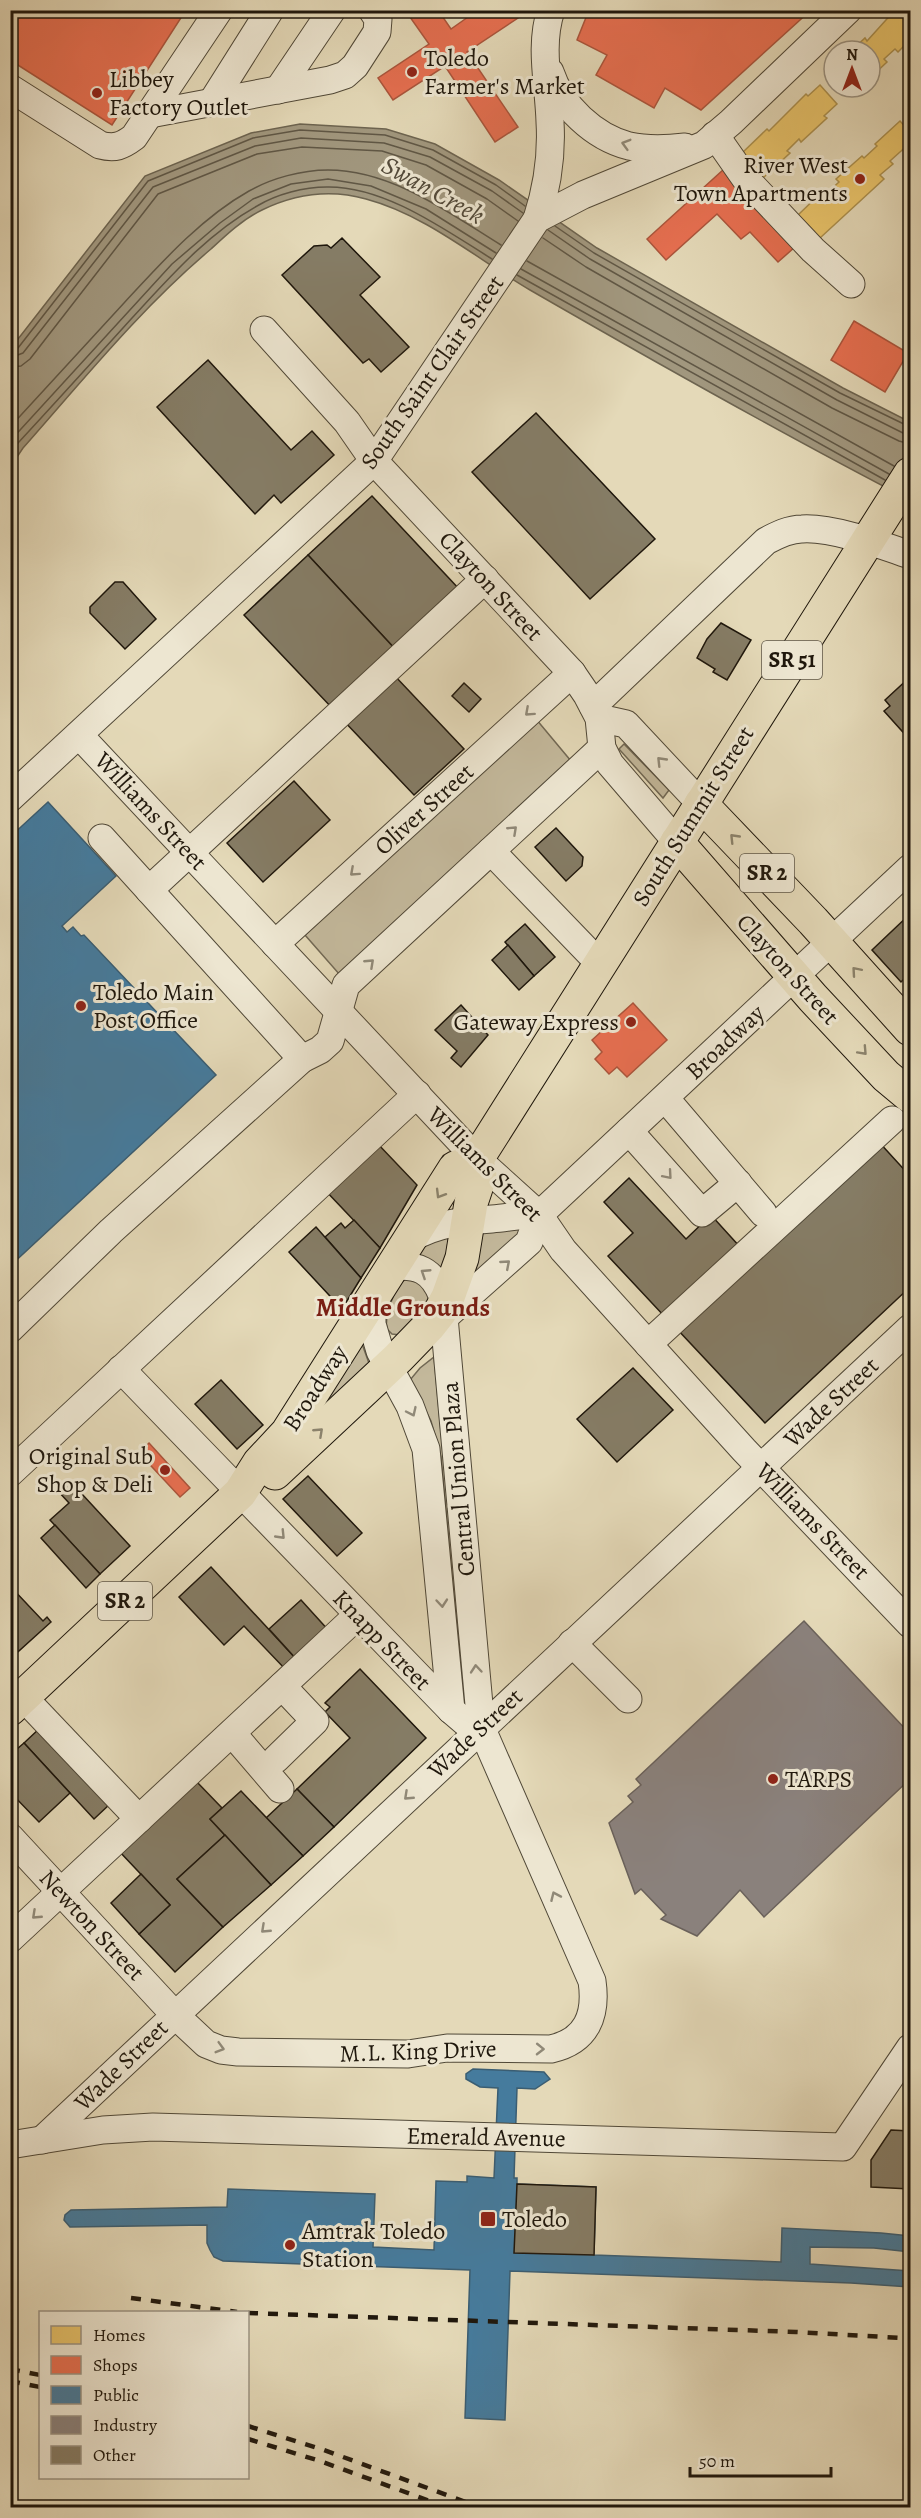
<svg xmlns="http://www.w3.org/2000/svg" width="921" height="2518" font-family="Alegreya,serif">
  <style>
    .green { fill: #c3b89b; stroke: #716854; stroke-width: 1.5 }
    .water { fill: #a1977e; stroke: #6d6450; stroke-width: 1.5 }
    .homes { fill: #e9c46a; stroke: #ac904e; stroke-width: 1.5 }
    .shops { fill: #e76f51; stroke: #ab553c; stroke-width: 1.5 }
    .public { fill: #457b9d; stroke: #3a5d72; stroke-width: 1.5 }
    .industry { fill: #8a817c; stroke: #6a615a; stroke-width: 1.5 }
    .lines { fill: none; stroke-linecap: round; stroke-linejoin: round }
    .shore { stroke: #605745; stroke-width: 1.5 }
    .building { fill: #857c65; stroke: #1f170c; stroke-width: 1.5 }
    .minor-casing { stroke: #504837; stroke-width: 29 }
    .major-casing { stroke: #1f170c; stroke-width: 35 }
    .minor { stroke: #ede6d1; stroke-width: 27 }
    .major { stroke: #e4d9b8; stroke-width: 33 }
    .rail { stroke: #1f170c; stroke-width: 4.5; stroke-dasharray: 10 10; stroke-linecap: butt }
    .oneway { stroke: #908978 }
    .oneway2 { stroke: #8b826b }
    .poi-dot { fill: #8f2418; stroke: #ede6d1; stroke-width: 2 }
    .labels { text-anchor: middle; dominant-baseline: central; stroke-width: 6; stroke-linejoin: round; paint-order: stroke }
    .shield { fill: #ede6d1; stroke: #5d5547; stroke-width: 1.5 }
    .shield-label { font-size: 22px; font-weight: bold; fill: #1f170c }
    .poi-label { font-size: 24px; fill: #1f170c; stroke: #ede6d1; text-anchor: start }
    .street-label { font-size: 24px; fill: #1f170c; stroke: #ede6d1 }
    .water-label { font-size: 26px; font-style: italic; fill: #534a3a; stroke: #ede6d1 }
    .neighbourhood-label { font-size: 26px; font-weight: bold; fill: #7a1f14; stroke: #ede6d1 }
  </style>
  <rect width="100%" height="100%" fill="#e4d9b8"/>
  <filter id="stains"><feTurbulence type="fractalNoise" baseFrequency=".00333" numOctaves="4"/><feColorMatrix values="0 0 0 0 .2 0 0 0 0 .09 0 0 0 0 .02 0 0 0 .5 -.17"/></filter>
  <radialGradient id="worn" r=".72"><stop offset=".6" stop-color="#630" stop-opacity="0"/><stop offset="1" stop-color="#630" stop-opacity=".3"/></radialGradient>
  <g class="green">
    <path d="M536 719 571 761 340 975 305 935Z"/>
    <path d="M624 744 669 790 663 798 619 749Z"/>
    <path d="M532 1224 467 1280 478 1234Z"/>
    <path d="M449 1234 444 1272 415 1253 423 1247Z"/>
    <path d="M406 1279 422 1283 430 1298 411 1327 400 1335 392 1334 387 1329C384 1317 395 1284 406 1279Z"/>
    <path d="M361 1341 370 1366 319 1414 315 1409Z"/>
    <path d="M434 1357 468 1720H466L441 1457 431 1421 410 1380 420 1368Z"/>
  </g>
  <path class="water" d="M300 124 386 129 435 144 499 180 597 248 843 388 910 422V500C782 434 655 362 530 290 477 259 426 215 366 199 330 189 295 194 262 210 243 219 226 235 211 249 142 307 83 380 23 448L11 466V348L145 176 251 133Z"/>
  <g class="homes">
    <path d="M895 10H910V40L898 52 895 49 884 59 887 62 870 78V51H851L865 38 867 41Z"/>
    <path d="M820 85 837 104 824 116 827 118 801 142 799 139 787 151 790 153 763 178 741 154 767 129 769 131 806 94 808 96Z"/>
    <path d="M900 121 910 132V143L890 161 893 164 880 175 884 179 820 238 798 215 824 190 827 193 839 182 836 179 862 156 864 158 877 146 875 144Z"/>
  </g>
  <g class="shops">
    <path d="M10 10H186L112 125 10 60Z"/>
    <path d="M405 10H438L451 29 478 10H514L518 18 467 52 518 127 495 142 445 66 393 100 378 78 429 44Z"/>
    <path d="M589 10H811L701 110 665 88 654 108 596 75 607 55 577 40Z"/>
    <path d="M724 169 795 247 778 262 750 232 741 239 717 214 666 260 647 239Z"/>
    <path d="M854 321 908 353 885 392 831 360Z"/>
    <path d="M633 1003 667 1040 627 1077 617 1067 609 1074 595 1059 602 1052 592 1040Z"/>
    <path d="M149 1443 190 1488 180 1497 139 1453Z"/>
  </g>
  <g class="public">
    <path d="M48 802 116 876 62 926 67 932 73 927 81 936 84 935 216 1075 10 1266V837Z"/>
    <path d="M473 2069 544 2072 550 2079 535 2089 517 2088 514 2178H517V2184L596 2187 594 2255 781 2262 782 2228 881 2233 910 2236V2252L874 2248 810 2247V2264L910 2271V2287L851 2283 510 2271 505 2420 465 2418 470 2270 223 2261 214 2257 210 2250 207 2243V2225L70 2227 64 2220 65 2215 71 2210 227 2207 228 2189 375 2194 373 2247 434 2250 436 2181 467 2182V2176L494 2178 498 2088 480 2087 466 2079V2074Z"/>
  </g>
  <path class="industry" d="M804 1621 910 1734V1779L764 1917 740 1890 697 1936 661 1919 666 1915 641 1889 635 1894 609 1823 633 1802 628 1796 641 1785 636 1779Z"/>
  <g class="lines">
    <g class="shore">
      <path d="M555 226 594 253 840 393 910 427"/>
      <path d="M548 230 590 259 837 400 903 433 910 434"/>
      <path d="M543 238 586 267 832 408 899 441 910 444"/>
      <path d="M527 261 894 466"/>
      <path d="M521 269 889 474"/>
      <path d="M517 275 885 480"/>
      <path d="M10 351 18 348 148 181 253 138 300 130 385 135 433 150 496 185 525 206"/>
      <path d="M10 358 23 353 153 187 255 146 301 138 384 143 430 157 492 191 523 213"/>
      <path d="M10 367 21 366 30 359 158 194 257 154 302 147 382 151 426 165 487 199 518 221"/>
      <path d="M10 427C48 386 86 344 124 303 161 263 201 218 249 191 272 178 302 170 328 170 392 170 449 213 501 245"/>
      <path d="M10 441 172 264 220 223 253 199 291 184 328 179 371 186 426 209 496 253"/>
      <path d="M10 455 18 443C56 402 94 360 132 318 169 278 208 233 257 206 277 194 304 187 327 187 385 186 445 230 492 259"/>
    </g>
  </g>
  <g class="building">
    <path d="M342 238 380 277 360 295 409 347 381 372 369 359 363 363 282 275 314 246 327 245 331 248Z"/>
    <path d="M208 360 291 450 312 431 334 455 281 503 274 495 255 514 157 407Z"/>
    <path d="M536 413 655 539 590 599 472 472Z"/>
    <path d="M372 496 460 590 396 650 308 555Z"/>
    <path d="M308 555 396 650 333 709 244 615Z"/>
    <path d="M115 582H123L156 619 125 649 90 613V607Z"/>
    <path d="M721 623 751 640 727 680 713 672 715 669 697 658 707 639Z"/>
    <path d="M393 674 464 749 414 795 343 720Z"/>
    <path d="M910 677V740L884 711 890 706 885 700Z"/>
    <path d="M464 683 481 699 469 712 452 696Z"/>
    <path d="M294 781 330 820 263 882 227 843Z"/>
    <path d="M556 828 583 857 582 866 566 881 535 847Z"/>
    <path d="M910 914V973L901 982 872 950Z"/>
    <path d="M525 924 555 957 534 976 505 942Z"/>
    <path d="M508 945 534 976 519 990 492 960Z"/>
    <path d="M461 1005 488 1035 461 1067 451 1058 457 1051 435 1030Z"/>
    <path d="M878 1141 910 1176V1287L765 1423 677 1329Z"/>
    <path d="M376 1142 417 1185 380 1248 325 1190Z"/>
    <path d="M629 1178 686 1239 711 1215 740 1247 665 1317 608 1256 633 1233 604 1202Z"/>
    <path d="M354 1220 380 1248 361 1278 325 1237 341 1223 345 1228Z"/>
    <path d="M316 1227 361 1278 342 1309 289 1252Z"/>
    <path d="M633 1368 673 1410 617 1462 577 1419Z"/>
    <path d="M221 1380 263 1425 237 1449 195 1404Z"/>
    <path d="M308 1476 362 1533 337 1556 283 1499Z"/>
    <path d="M69 1480 130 1546 100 1574 50 1520 69 1503 58 1491Z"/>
    <path d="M55 1525 100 1574 86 1588 41 1538Z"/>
    <path d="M211 1567 298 1661 287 1671 244 1626 224 1645 179 1597Z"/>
    <path d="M10 1586 43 1621 47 1617 51 1622 10 1659Z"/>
    <path d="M301 1600 330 1632 298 1661 269 1629Z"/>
    <path d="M360 1669 426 1738 334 1827 297 1789 350 1738 325 1712 330 1707 325 1703Z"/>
    <path d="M40 1728 111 1803 94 1819 24 1743Z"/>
    <path d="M24 1743 70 1793 39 1822 10 1792V1755Z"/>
    <path d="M195 1780 222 1808 210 1819 225 1835 177 1879 223 1927 175 1972 139 1934 170 1905 119 1851Z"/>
    <path d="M297 1789 334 1827 303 1856 266 1818Z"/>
    <path d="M241 1791 303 1856 271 1885 210 1819Z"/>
    <path d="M225 1835 271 1885 223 1927 177 1879Z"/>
    <path d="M141 1874 170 1905 139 1934 111 1903Z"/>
    <path d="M891 2130 910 2131V2189L871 2187V2160Z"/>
    <path d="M517 2184 596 2187 594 2255 514 2253Z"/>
  </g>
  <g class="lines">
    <defs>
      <g id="minor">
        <path d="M550 72C561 106 594 137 629 146 648 150 667 149 685 147"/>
        <path d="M10 88 100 145C115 149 122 146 134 137L219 10"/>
        <path d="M278 90 332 10"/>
        <path d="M212 102 270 10"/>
        <path d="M150 114 330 80 345 75 355 66 377 32 378 19 372 10"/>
        <path d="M715 135 745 178 813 250 851 284"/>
        <path d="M537 219C547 188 552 155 550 122 549 85 539 46 551 10"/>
        <path d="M264 330 347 422 374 461 572 673 587 695 599 718 602 748 610 764 677 842"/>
        <path d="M593 706 766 541C777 535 789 529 802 529 832 527 881 545 910 555"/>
        <path d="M599 718 626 724 701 804"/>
        <path d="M79 735 477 1159 539 1215 563 1250 648 1344 744 1450 910 1624"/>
        <path d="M10 798 374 461 537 219 583 195 704 145 731 122 848 10"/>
        <path d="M102 838 302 1059"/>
        <path d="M491 851 599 963"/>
        <path d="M149 890 485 579"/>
        <path d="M275 944 572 673"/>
        <path d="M665 1098 763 1213"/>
        <path d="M629 1131 702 1213 738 1183"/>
        <path d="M410 1239C436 1223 463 1221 492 1219 509 1218 521 1214 539 1215"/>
        <path d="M372 1299V1324L380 1351 410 1406 426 1449 451 1710"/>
        <path d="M438 1323 529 1242 539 1215 910 868"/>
        <path d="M10 1329 111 1231 302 1059 320 1050 330 1041 346 985 602 748"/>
        <path d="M648 1344 892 1120"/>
        <path d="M121 1369 451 1710 465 1722 481 1727"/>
        <path d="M10 1473 417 1094"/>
        <path d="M572 1643 628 1699"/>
        <path d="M23 1697 139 1819"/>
        <path d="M232 1733 280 1789"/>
        <path d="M276 1759 315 1721 282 1686"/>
        <path d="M10 1837 174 2014 206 2044 221 2050 238 2052 408 2054 447 2048 551 2049C587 2041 597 2015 592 1981L481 1727 442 1295C432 1270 417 1264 392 1267"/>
        <path d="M10 1939 358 1615"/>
        <path d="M42 2140 910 1328"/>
        <path d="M10 2145 103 2130 153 2127 843 2147 910 2048"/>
      </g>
      <g id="major">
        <path d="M701 804 813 921 910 1029"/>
        <path d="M677 842 813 998 886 1076 910 1096"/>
        <path d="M275 1473 398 1358 429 1326 440 1312 448 1297 462 1258 471 1203 480 1176 477 1159"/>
        <path d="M10 1709 240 1493 259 1463 287 1433 455 1168 477 1159 910 474"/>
      </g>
    </defs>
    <use href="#minor" class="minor-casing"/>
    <use href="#major" class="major-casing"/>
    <use href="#minor" class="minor"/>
    <use href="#major" class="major"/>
    <g class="rail">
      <path d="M131 2298 237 2312"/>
      <path d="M248 2313 796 2332 902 2338"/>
      <path d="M10 2369 40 2375"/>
      <path d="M10 2381 40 2387"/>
      <path d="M248 2426 324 2450 482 2508"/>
      <path d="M248 2439 320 2461 449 2508"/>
    </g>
  </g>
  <defs><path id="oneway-chevron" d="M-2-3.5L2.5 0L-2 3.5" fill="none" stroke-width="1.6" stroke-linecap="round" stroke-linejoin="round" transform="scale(1.5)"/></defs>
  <g class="oneway">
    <use href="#oneway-chevron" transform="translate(626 144) rotate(-164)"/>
    <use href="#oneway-chevron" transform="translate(529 712) rotate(138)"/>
    <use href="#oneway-chevron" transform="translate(661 761) rotate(-134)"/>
    <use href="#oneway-chevron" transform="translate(513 830) rotate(-43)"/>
    <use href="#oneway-chevron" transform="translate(354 872) rotate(138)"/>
    <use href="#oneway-chevron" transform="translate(370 963) rotate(-43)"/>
    <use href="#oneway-chevron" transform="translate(668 1175) rotate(49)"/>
    <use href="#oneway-chevron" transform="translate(506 1264) rotate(-41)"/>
    <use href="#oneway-chevron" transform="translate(425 1273) rotate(-147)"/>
    <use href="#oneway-chevron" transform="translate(412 1412) rotate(65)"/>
    <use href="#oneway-chevron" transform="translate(281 1535) rotate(46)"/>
    <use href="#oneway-chevron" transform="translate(442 1603) rotate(85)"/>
    <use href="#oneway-chevron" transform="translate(476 1669) rotate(-95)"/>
    <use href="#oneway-chevron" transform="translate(408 1796) rotate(137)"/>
    <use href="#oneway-chevron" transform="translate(555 1896) rotate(-114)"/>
    <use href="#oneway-chevron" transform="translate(36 1915) rotate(137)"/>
    <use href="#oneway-chevron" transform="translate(265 1929) rotate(137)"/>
    <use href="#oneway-chevron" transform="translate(220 2048) rotate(16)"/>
    <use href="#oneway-chevron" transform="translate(540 2049) rotate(1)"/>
  </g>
  <g class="oneway2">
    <use href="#oneway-chevron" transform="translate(734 838) rotate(-134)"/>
    <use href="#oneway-chevron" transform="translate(856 971) rotate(-131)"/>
    <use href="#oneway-chevron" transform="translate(863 1051) rotate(47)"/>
    <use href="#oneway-chevron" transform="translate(440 1194) rotate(121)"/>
    <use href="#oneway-chevron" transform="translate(319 1432) rotate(-43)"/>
  </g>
  <g class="poi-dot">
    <circle cx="412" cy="72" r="6"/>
    <circle cx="97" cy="93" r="6"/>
    <circle cx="860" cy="179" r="6"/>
    <circle cx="81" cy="1006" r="6"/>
    <circle cx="631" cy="1022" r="6"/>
    <circle cx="165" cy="1470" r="6"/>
    <circle cx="773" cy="1779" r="6"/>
    <rect x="480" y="2211" width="16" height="16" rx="3"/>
    <circle cx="290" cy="2245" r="6"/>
  </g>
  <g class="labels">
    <g class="shield">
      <rect x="762" y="641" width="60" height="38" rx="4.5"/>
      <rect x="740" y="854" width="54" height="38" rx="4.5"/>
      <rect x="98" y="1582" width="54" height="38" rx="4.5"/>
    </g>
    <g class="shield-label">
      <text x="792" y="660">SR 51</text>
      <text x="767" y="873">SR 2</text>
      <text x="125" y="1601">SR 2</text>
    </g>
    <g class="poi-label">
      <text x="424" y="58">Toledo<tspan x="424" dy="28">Farmer's Market</tspan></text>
      <text x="109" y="79">Libbey<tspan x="109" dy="28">Factory Outlet</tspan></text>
      <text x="848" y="165" text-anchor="end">River West<tspan x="848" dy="28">Town Apartments</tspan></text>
      <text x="93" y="992">Toledo Main<tspan x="93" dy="28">Post Office</tspan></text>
      <text x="619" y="1022" text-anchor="end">Gateway Express</text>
      <text x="153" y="1456" text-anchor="end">Original Sub<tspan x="153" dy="28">Shop &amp; Deli</tspan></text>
      <text x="785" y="1779">TARPS</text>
      <text x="502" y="2219">Toledo</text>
      <text x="302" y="2231">Amtrak Toledo<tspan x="302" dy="28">Station</tspan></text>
    </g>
    <g class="street-label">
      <text transform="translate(432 372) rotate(-55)">South Saint Clair Street</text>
      <text transform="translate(491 586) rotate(47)">Clayton Street</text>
      <text transform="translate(424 809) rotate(-42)">Oliver Street</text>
      <text transform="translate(151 811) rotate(47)">Williams Street</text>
      <text transform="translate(693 816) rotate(-58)">South Summit Street</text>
      <text transform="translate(788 969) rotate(48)">Clayton Street</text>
      <text transform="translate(725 1042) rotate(-43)">Broadway</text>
      <text transform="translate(485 1164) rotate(45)">Williams Street</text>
      <text transform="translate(315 1388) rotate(-57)">Broadway</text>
      <text transform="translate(831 1402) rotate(-43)">Wade Street</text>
      <text transform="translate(458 1479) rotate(-95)">Central Union Plaza</text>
      <text transform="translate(813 1521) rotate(46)">Williams Street</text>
      <text transform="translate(382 1640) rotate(46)">Knapp Street</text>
      <text transform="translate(475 1733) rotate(-43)">Wade Street</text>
      <text transform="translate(92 1925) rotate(47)">Newton Street</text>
      <text transform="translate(418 2051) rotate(-2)">M.L. King Drive</text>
      <text transform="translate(121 2065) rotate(-44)">Wade Street</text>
      <text transform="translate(486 2137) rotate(1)">Emerald Avenue</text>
    </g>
    <g class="water-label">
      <text transform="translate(433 190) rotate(29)">Swan Creek</text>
    </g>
    <g class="neighbourhood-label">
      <text x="403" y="1307">Middle Grounds</text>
    </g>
  </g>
  <rect width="921" height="2518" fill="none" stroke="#e4d9b8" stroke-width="36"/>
  <rect x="12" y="12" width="897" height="2494" fill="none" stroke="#1f170c" stroke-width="3"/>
  <rect x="18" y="18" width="885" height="2482" fill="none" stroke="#1f170c" stroke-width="1.5"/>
  <rect x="39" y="2311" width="210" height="168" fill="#ede6d1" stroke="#9b9382" stroke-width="1.5"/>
  <rect x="51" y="2326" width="30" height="18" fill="#e9c46a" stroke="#9b9382" stroke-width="1.5"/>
  <text x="93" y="2341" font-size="18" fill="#1f170c">Homes</text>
  <rect x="51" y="2356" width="30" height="18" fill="#e76f51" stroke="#9b9382" stroke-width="1.5"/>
  <text x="93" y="2371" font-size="18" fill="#1f170c">Shops</text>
  <rect x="51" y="2386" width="30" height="18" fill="#457b9d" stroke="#9b9382" stroke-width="1.5"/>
  <text x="93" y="2401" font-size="18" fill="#1f170c">Public</text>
  <rect x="51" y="2416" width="30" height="18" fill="#8a817c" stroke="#9b9382" stroke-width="1.5"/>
  <text x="93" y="2431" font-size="18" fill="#1f170c">Industry</text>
  <rect x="51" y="2446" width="30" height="18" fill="#857c65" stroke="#9b9382" stroke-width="1.5"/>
  <text x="93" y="2461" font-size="18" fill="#1f170c">Other</text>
  <g transform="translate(852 69)"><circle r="28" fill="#ede6d1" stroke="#9b9382" stroke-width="1.5"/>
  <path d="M0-4.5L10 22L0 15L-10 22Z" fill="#8f2418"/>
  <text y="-9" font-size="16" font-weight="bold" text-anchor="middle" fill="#1f170c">N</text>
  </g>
  <path d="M690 2467v9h141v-9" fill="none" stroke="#1f170c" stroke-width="3"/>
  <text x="699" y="2467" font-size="18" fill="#1f170c" stroke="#ede6d1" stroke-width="4.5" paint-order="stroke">50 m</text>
  <rect width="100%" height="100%" filter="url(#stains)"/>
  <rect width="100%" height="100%" fill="url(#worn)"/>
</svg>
